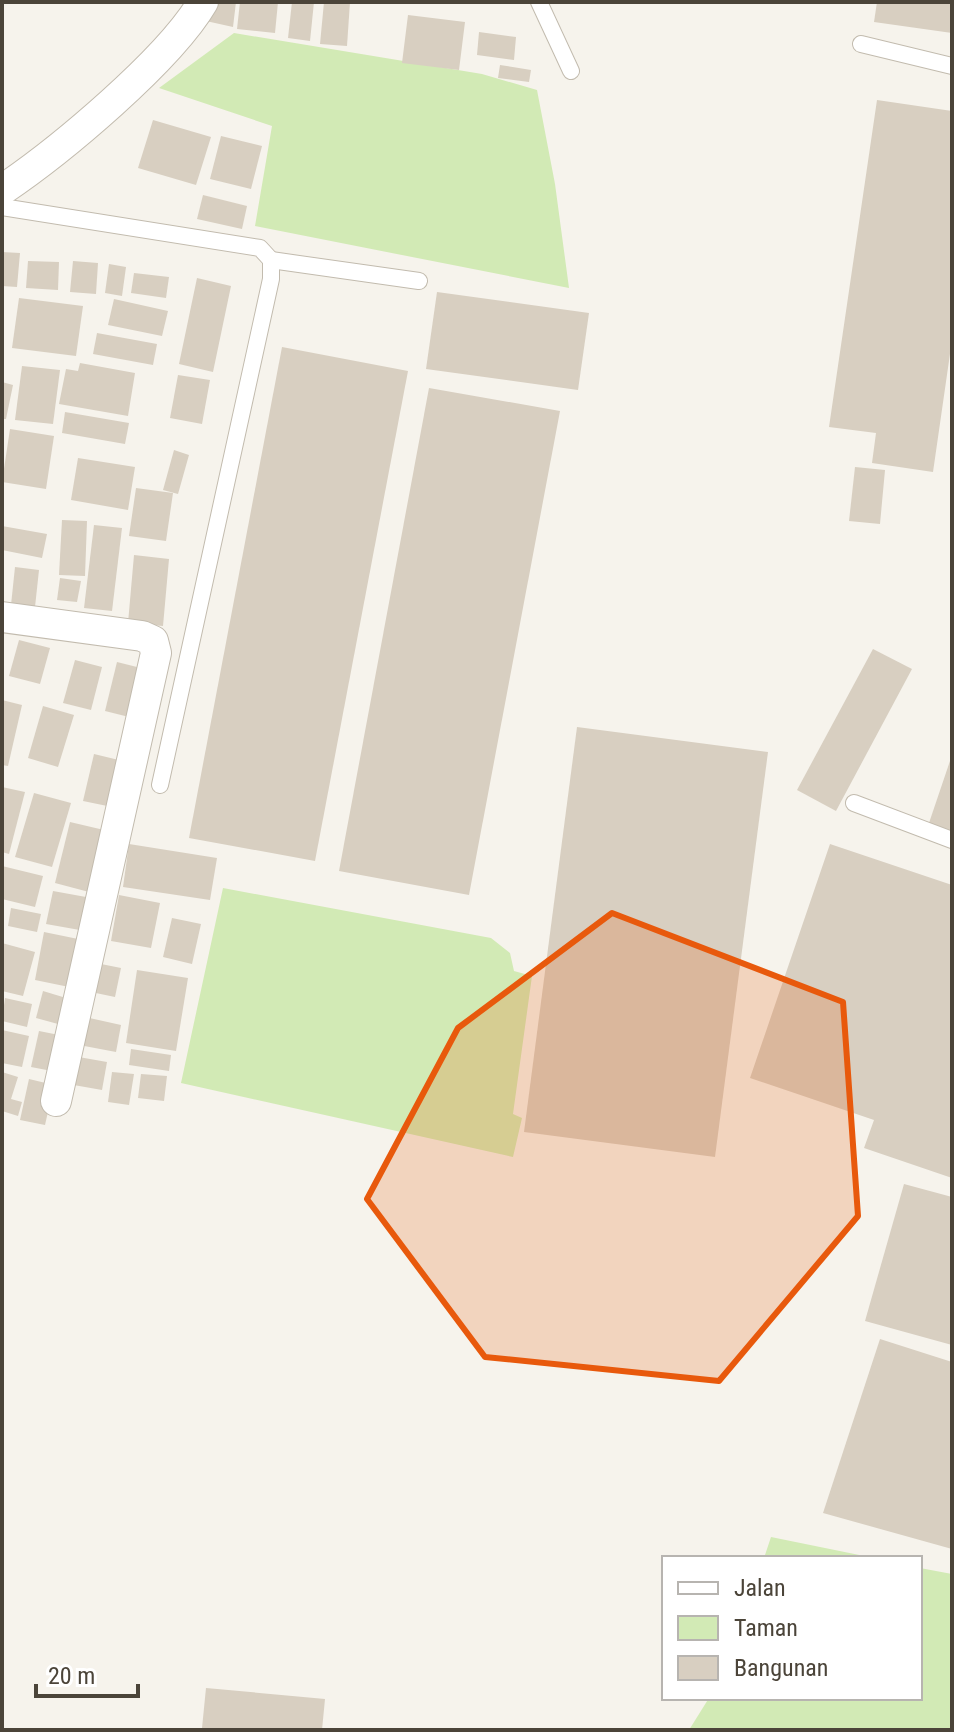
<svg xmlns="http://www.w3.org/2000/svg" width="954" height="1732" font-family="'Roboto Condensed',sans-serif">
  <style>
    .green { fill: #d2eab5 }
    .building { fill: #d8cfc1 }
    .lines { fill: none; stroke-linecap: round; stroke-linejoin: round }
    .lane-casing { stroke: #c2bbae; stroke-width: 18 }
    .street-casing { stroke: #c2bbae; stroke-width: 32 }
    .lane { stroke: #fff; stroke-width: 16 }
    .street { stroke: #fff; stroke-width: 30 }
    .marked { fill: #e8590c; fill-opacity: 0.2; stroke: #e8590c; stroke-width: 6; stroke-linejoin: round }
  </style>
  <rect width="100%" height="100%" fill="#f6f3ec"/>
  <g class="green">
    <path d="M234 33 482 74 537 90 555 184 569 288 255 226 272 126 159 88Z"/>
    <path d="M223 888 491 938 510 953 514 971 532 976 513 1114 522 1118 513 1157 181 1083Z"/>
    <path d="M771 1537 874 1558H764Z"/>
    <path d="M920 1568 952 1574V1730H689L709 1698H920Z"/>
  </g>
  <g class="building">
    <path d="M211 2H236L233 27 206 21Z"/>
    <path d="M240 2H278L275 33 237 29Z"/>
    <path d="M292 2H314L310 41 288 38Z"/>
    <path d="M324 2H350L347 46 320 44Z"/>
    <path d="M877 2H952V33L874 22Z"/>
    <path d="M408 15 465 22 459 70 402 63Z"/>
    <path d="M479 32 516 37 514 60 477 55Z"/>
    <path d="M500 65 531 70 529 82 498 78Z"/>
    <path d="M877 100 952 111V340L933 472 872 463 876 433 829 427Z"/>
    <path d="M153 120 211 137 196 185 138 168Z"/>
    <path d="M221 136 262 146 251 189 210 179Z"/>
    <path d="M203 195 247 206 242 229 197 219Z"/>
    <path d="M2 252 20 253 17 287 2 286Z"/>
    <path d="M28 261 59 262 58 290 26 288Z"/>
    <path d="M73 261 98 263 96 294 70 292Z"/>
    <path d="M109 264 126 267 122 296 105 293Z"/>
    <path d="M134 273 169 277 166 298 131 293Z"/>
    <path d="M197 278 231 286 213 372 179 364Z"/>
    <path d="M437 292 589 313 578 390 426 369Z"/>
    <path d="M19 298 83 306 76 356 12 348Z"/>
    <path d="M114 299 168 311 162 336 108 325Z"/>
    <path d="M97 333 157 344 153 365 93 354Z"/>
    <path d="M282 347 408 371 315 861 189 838Z"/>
    <path d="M80 363 135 373 128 416 59 404 66 369 78 371Z"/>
    <path d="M22 366 60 370 53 424 15 420Z"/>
    <path d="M178 375 210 380 202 424 170 418Z"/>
    <path d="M2 382 13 385 6 419H2Z"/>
    <path d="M429 388 560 411 469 895 339 871Z"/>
    <path d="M65 412 129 423 125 444 62 433Z"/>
    <path d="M10 429 54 436 46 489 2 482Z"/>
    <path d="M174 450 189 455 178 494 163 490Z"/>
    <path d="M78 458 135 467 128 510 71 500Z"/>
    <path d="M855 467 885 470 880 524 849 521Z"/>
    <path d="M136 488 173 493 166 541 129 536Z"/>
    <path d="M62 520 87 521 85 576 59 575Z"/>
    <path d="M94 525 122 528 112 611 84 608Z"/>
    <path d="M2 526 47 534 42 558 2 550Z"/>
    <path d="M134 555 169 559 163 626 128 623Z"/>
    <path d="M15 567 39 570 35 607 11 605Z"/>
    <path d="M60 578 81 581 77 602 57 600Z"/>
    <path d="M19 640 50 648 40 684 9 676Z"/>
    <path d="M873 649 912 669 836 811 797 790Z"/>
    <path d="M75 660 102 667 91 710 63 703Z"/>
    <path d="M117 662 149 670 137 719 105 711Z"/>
    <path d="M2 700 22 705 8 766 2 765Z"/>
    <path d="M43 706 74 715 58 767 28 758Z"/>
    <path d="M577 727 768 752 715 1157 524 1132Z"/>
    <path d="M94 754 127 762 117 808 83 801Z"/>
    <path d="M952 755V832L929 823Z"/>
    <path d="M2 787 25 792 9 854 2 852Z"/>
    <path d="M34 793 71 803 52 867 15 857Z"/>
    <path d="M70 822 104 830 89 892 55 883Z"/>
    <path d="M129 844 217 858 210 900 123 887Z"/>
    <path d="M830 844 952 885V1178L864 1148 874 1120 750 1078Z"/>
    <path d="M2 866 43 876 35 907 2 899Z"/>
    <path d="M53 891 97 899 91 932 46 924Z"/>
    <path d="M119 895 160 903 151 948 111 941Z"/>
    <path d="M11 908 41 914 37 932 8 926Z"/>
    <path d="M172 918 201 924 192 964 163 957Z"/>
    <path d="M44 932 83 940 74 988 35 980Z"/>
    <path d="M2 943 35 952 23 996 2 991Z"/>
    <path d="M96 963 121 968 115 997 91 992Z"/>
    <path d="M137 970 188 978 176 1051 126 1043Z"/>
    <path d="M43 991 76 1001 69 1027 36 1018Z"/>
    <path d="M5 998 32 1004 27 1027 2 1021Z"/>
    <path d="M85 1017 121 1025 116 1052 79 1045Z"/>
    <path d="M2 1030 29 1036 22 1067 2 1063Z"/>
    <path d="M39 1031 64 1036 57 1072 31 1067Z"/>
    <path d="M131 1049 171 1055 169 1071 129 1065Z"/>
    <path d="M73 1056 107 1062 102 1090 68 1084Z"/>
    <path d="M2 1072 18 1077 11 1099 22 1102 18 1116 2 1111Z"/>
    <path d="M112 1072 134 1074 129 1105 108 1102Z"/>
    <path d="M141 1074 167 1076 164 1101 138 1098Z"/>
    <path d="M29 1079 54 1085 45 1125 20 1120Z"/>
    <path d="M904 1184 952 1197V1345L865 1321Z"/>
    <path d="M880 1339 952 1362V1549L823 1513Z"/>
    <path d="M206 1688 325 1699 322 1730 202 1728Z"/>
  </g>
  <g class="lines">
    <defs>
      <g id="lane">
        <path d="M539 2 571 71"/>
        <path d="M861 44 952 66"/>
        <path d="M2 207 260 248 271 260V279L160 785"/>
        <path d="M271 260 419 281"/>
        <path d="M854 803 952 840"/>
      </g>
      <g id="street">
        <path d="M2 190C60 151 169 60 203 2"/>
        <path d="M2 617 142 636 153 641 156 653 56 1101"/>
      </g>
    </defs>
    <use href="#lane" class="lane-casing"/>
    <use href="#street" class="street-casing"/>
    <use href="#lane" class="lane"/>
    <use href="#street" class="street"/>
  </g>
  <path class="marked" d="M612 913 843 1002 858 1216 719 1381 485 1357 367 1199 458 1028Z"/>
  <rect width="954" height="1732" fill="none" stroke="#4b4439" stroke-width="8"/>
  <rect x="662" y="1556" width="260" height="144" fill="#ffffff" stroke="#b7b4b0" stroke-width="2"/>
  <rect x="678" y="1582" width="40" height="12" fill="#ffffff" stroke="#b7b4b0" stroke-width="2"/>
  <text x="734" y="1596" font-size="24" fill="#4b4439">Jalan</text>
  <rect x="678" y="1616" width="40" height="24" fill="#d2eab5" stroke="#b7b4b0" stroke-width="2"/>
  <text x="734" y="1636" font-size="24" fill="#4b4439">Taman</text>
  <rect x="678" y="1656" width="40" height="24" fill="#d8cfc1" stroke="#b7b4b0" stroke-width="2"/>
  <text x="734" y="1676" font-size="24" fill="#4b4439">Bangunan</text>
  <path d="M36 1684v12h102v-12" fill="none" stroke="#4b4439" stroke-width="4"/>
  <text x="48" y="1684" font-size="24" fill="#4b4439" stroke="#ffffff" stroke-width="6" paint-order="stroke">20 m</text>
</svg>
